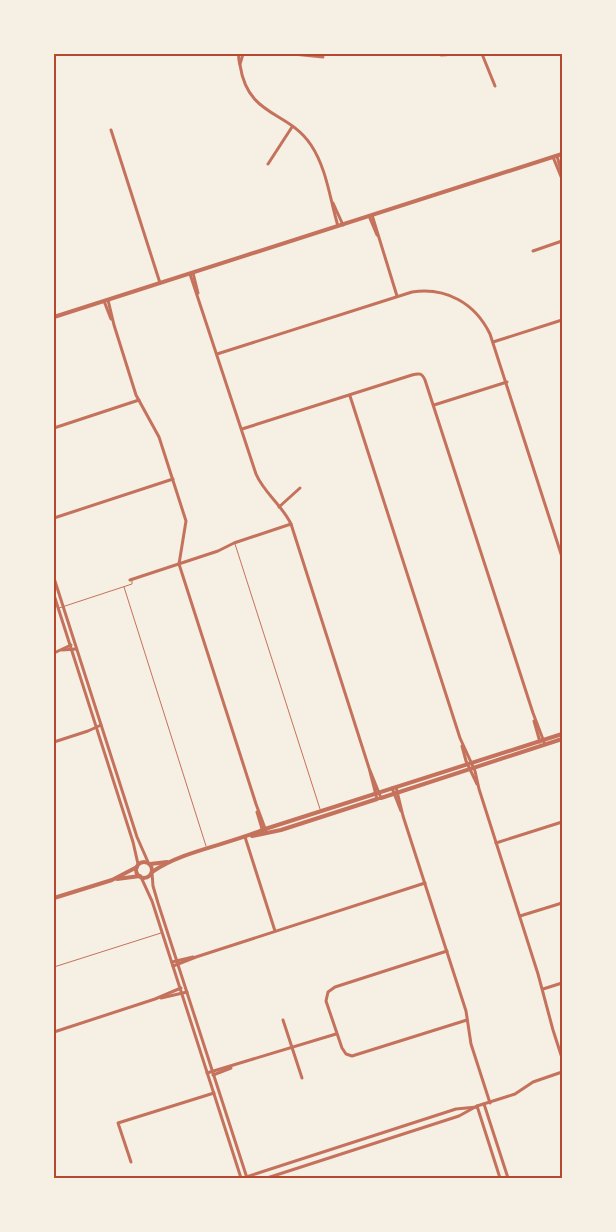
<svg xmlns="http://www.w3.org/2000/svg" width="616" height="1232" font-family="'Exo 2',sans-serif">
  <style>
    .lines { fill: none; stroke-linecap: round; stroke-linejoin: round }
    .service { stroke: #c5725c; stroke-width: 1 }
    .minor { stroke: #c5725c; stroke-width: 3 }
    .tertiary { stroke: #c5725c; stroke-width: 4 }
    .neatline { fill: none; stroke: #b5482f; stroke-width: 2 }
  </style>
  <rect width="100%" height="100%" fill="#f6efe4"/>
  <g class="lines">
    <g class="service">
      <path d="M235 544 320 809"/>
      <path d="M124 587 206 846"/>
      <path d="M59 608 132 584V581"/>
      <path d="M54 967 161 933"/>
    </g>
    <g class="minor">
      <path d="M239 54C238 58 239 61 240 65 248 118 288 110 311 145 327 169 330 200 338 226"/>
      <path d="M293 54 323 57"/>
      <path d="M482 54 495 86"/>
      <path d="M441 55 457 54"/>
      <path d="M240 64 243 54"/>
      <path d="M111 130 160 283"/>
      <path d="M557 156 562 174"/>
      <path d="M553 157 562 179"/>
      <path d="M268 164 292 127"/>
      <path d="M333 203 343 225"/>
      <path d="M372 215 397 296"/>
      <path d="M369 216 377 235"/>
      <path d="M533 251 562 241"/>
      <path d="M193 273 198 293"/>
      <path d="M190 274 256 474C264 493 282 505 291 524L369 768 381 798 377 799 369 768"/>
      <path d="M108 300 114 325 136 395 159 437 186 521 179 564 256 804 266 831"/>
      <path d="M104 301 111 319"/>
      <path d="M493 342 562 320"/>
      <path d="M217 354 412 292C446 287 475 303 490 334L562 557"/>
      <path d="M350 396 460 738 475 771 479 789 538 974 553 1030 562 1058"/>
      <path d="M434 405 507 382"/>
      <path d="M54 428 139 400"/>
      <path d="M242 429 412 375C419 373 422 373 425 380L533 713 544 742"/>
      <path d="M279 507 300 488"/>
      <path d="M54 518 173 479"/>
      <path d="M54 578 137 837 148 862"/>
      <path d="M130 580 218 551 234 543 291 524"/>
      <path d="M54 595 133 842 138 864"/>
      <path d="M62 650 76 649"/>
      <path d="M54 653 71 645"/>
      <path d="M534 721 540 742"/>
      <path d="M54 742 88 731 101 725"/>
      <path d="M462 746 466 761 477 784"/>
      <path d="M396 787 403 816 466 1011 471 1044 490 1103"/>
      <path d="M392 788 401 811"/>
      <path d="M257 812 263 832"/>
      <path d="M245 837 275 931"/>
      <path d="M496 843 562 822"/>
      <path d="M152 873 153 886 158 903 247 1178"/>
      <path d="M141 877 152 901 241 1178"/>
      <path d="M520 916 562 903"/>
      <path d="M447 951 335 987 328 992 326 1001 342 1048 346 1054 352 1056 467 1020"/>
      <path d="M172 962 193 957"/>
      <path d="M173 966 196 957 425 883"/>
      <path d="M543 989 562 983"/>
      <path d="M161 998 187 992"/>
      <path d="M283 1020 302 1078"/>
      <path d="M54 1032 155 999 181 988"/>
      <path d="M207 1073 336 1034"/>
      <path d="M213 1075 231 1068"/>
      <path d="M484 1104 508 1178"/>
      <path d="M477 1106 500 1178"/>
      <path d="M131 1162 118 1123 214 1093"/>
      <path d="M243 1178 456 1109 477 1107"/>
      <path d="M267 1178 459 1116 477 1106 515 1094 533 1082 562 1072"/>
    </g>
    <g class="tertiary">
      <path d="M54 317 562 154"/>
      <path d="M381 798 562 739"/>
      <path d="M252 836 281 830 377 799"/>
      <circle cx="144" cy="870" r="8"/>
      <path d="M150 864 167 862"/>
      <path d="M152 872C182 851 227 845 262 830L562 734"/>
      <path d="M117 879 140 876"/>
      <path d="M54 898 112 880 137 867"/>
    </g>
  </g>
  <rect width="616" height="1232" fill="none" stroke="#f6efe4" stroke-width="110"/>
  <rect x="55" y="55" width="506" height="1122" class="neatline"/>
</svg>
